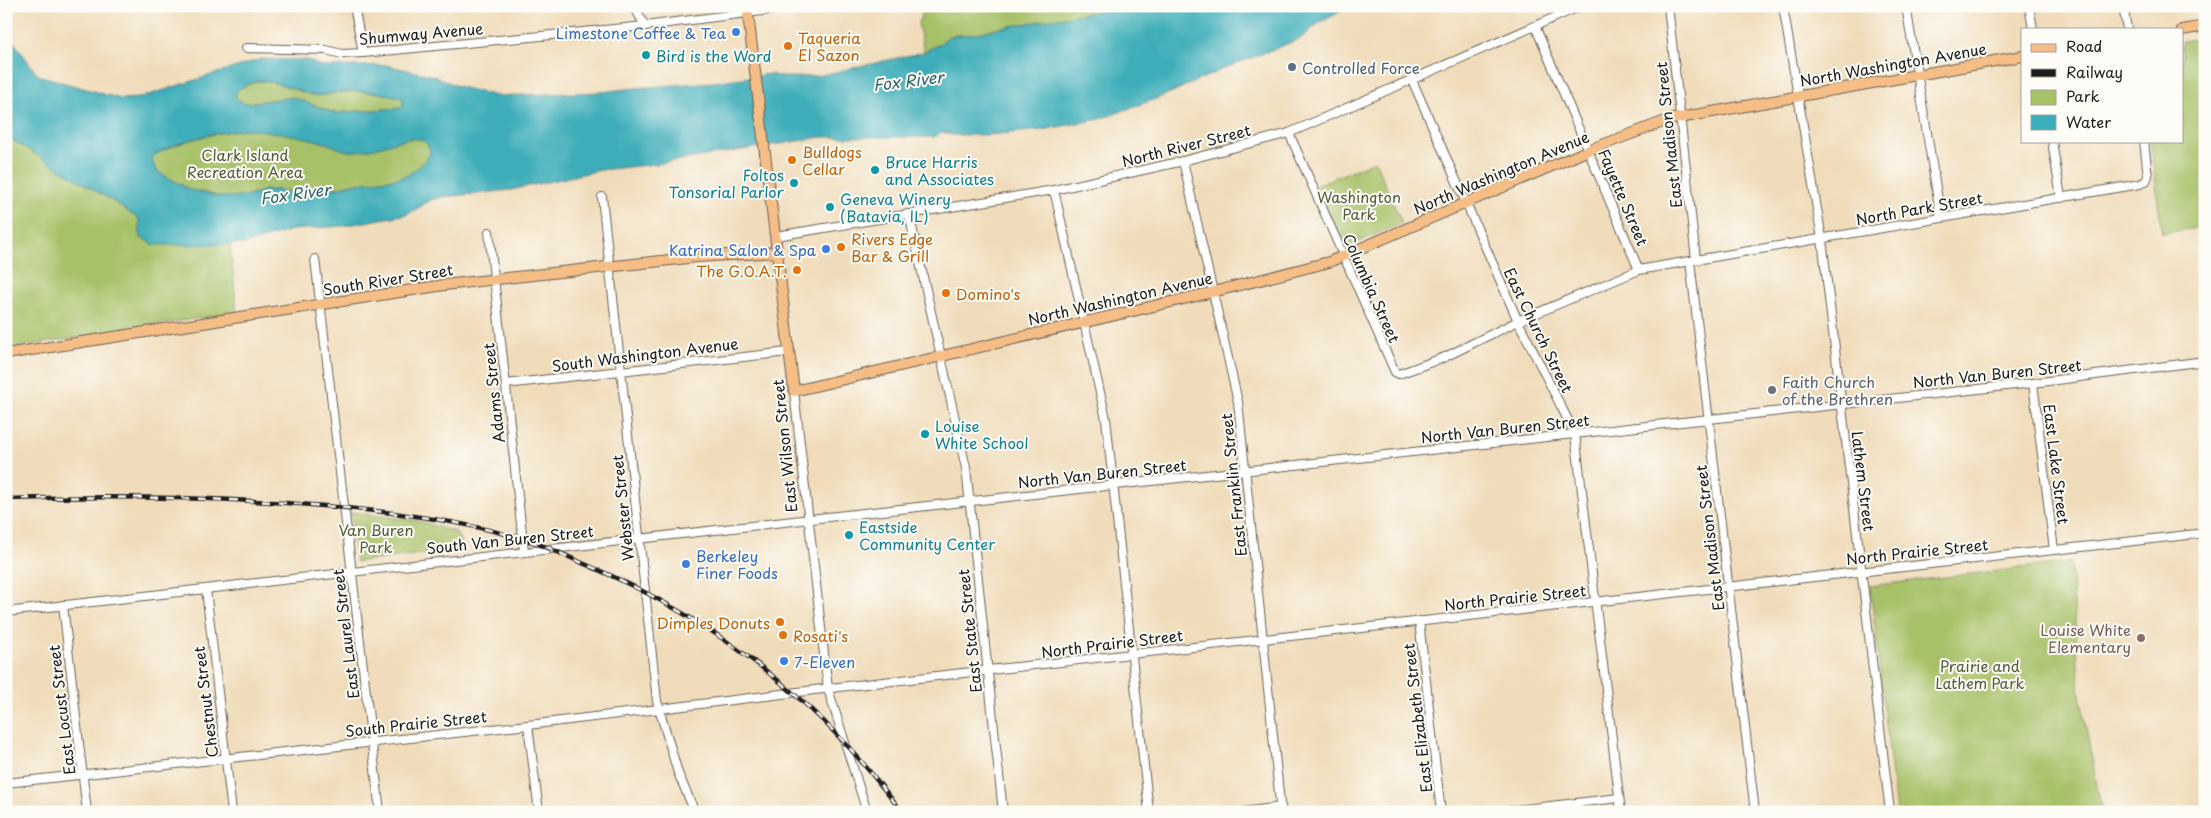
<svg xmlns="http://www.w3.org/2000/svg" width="2211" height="818" font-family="'Playpen Sans',sans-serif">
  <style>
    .green { fill: #a7c167; stroke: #626e42 }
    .water { fill: #3dadb9; stroke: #2c646a; fill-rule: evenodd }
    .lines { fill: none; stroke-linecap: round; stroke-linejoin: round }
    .minor-casing { stroke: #665f53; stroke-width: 10 }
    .major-casing { stroke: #665f53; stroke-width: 12 }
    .minor { stroke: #fff; stroke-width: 8 }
    .major { stroke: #f6be87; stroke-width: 10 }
    .rail-casing { stroke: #1c1c1c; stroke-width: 4.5 }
    .rail { stroke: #fdfcf7; stroke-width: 2.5; stroke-dasharray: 8; stroke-linecap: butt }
    .shop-dot { fill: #3f7fe0; stroke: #fdfcf7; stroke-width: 2 }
    .food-dot { fill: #e8710a; stroke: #fdfcf7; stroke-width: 2 }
    .culture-dot { fill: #0f9aa8; stroke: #fdfcf7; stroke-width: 2 }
    .service-dot { fill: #5c6f8a; stroke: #fdfcf7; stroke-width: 2 }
    .worship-dot { fill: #6b7280; stroke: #fdfcf7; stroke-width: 2 }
    .education-dot { fill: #8d6e63; stroke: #fdfcf7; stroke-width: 2 }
    .labels { text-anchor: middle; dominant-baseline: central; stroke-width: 4; stroke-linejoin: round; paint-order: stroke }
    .shop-label { font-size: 15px; fill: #366cbe; stroke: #fdfcf7; text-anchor: end }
    .street-label { font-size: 15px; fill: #1c1c1c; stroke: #fdfcf7 }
    .food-label { font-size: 15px; fill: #c56008; stroke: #fdfcf7; text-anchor: start }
    .culture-label { font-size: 15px; fill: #0d838f; stroke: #fdfcf7; text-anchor: start }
    .service-label { font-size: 15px; fill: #4e5e75; stroke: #fdfcf7; text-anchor: start }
    .park-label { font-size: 15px; fill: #545e3a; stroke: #fdfcf7 }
    .worship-label { font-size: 15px; fill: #5b616d; stroke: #fdfcf7; text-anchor: start }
    .education-label { font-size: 15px; fill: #785e54; stroke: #fdfcf7; text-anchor: end }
    .water-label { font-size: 16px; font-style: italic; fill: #2c646a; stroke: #fdfcf7 }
  </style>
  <rect width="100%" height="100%" fill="#fdfcf7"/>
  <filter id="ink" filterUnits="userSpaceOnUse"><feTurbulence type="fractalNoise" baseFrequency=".02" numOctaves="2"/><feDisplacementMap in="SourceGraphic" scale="10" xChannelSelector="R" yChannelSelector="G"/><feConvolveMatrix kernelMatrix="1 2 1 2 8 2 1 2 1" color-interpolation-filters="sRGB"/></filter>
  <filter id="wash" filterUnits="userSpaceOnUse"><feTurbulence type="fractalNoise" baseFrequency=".0096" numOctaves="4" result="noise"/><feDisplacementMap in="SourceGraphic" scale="20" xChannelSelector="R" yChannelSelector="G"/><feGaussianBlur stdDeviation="1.12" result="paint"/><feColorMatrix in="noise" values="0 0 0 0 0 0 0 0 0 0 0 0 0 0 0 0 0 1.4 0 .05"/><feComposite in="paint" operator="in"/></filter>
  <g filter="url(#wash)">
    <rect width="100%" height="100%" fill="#f0dcba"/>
    <g class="green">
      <path d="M925 6H1174L1165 11 1118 8 999 28 973 34 950 36 941 43 924 52 918 23Z"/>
      <path d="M2205 38V227L2162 233 2150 141H2182V41Z"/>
      <path d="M256 81C276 80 293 90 313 95 322 97 331 93 340 92 360 91 384 91 403 99V107L399 108 334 113 315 105 283 98 249 103H244L235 98 238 89Z"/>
      <path d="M245 129C270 131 298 135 322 142 332 144 341 151 351 151 360 151 370 149 378 147 392 144 429 126 430 154L419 167 408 175 398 178 358 183 303 195 280 190H265L249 196 222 197 191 190 158 172 152 161 154 155C183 140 213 133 245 129Z"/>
      <path d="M6 136 111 200 139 219 140 237 155 245 230 244 237 312 6 349Z"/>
      <path d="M1375 161 1402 223 1344 248 1317 185Z"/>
      <path d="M351 512 418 521 455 532 460 540 462 549 356 562Z"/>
      <path d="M2071 562 2080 695 2102 812H1896L1870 586Z"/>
    </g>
    <path class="water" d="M1174 6H1350L1318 24 1300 39 1230 66 1161 97 1100 119 1042 130 987 135H953L942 132 935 137H822L656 164 601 170 511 190 442 197 431 200 408 214 343 226 292 230 245 244 155 245 140 237 139 219 111 200 6 136V31L38 75 121 99 139 98 261 59 308 60 322 67 386 65 434 76 457 86 497 96 600 92 635 88 713 82 770 74 782 77H801L817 76 924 52 941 43 949 36 973 34 999 28 1118 8 1165 11ZM256 81C276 80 293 90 313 95 322 97 331 93 340 92 360 91 384 91 403 99V107L399 108 334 113 293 97 249 103H244L235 97 238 89ZM245 129C270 131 298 135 322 142 332 144 341 151 351 151 360 151 370 149 378 147 392 144 429 126 430 154L419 167 408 175 398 178 358 183 303 195 280 190H265L249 196 222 197 191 190 158 172 152 162 154 155C182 139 213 133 245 129Z"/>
  </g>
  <g filter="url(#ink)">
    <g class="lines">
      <defs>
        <g id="minor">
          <path d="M354 6 363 53"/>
          <path d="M634 6 645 26"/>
          <path d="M1668 6 1696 260 2140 184 2146 181 2148 176 2144 141"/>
          <path d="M1783 6 1822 239 1890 812"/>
          <path d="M1906 6 1941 218"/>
          <path d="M2029 6 2033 29"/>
          <path d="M2123 6 2127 29"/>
          <path d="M1535 26 1639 270"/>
          <path d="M246 48 326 50 342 54 363 53 645 26 800 6"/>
          <path d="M1412 80 1518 321 1575 434 1621 812"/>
          <path d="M1289 133 1395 372 1399 374 1445 357 1518 321 1639 270 1690 261 1755 812"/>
          <path d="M2052 141 2061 198"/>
          <path d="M1183 161 1238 402 1281 812"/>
          <path d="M1054 190 1106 419 1149 812"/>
          <path d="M602 197 657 701 678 773 695 812"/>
          <path d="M909 214 966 468 1003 812"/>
          <path d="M489 232 524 551"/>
          <path d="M776 236 1054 190 1183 161 1289 133 1581 6"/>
          <path d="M315 259 380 812"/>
          <path d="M2033 383 2054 550"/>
          <path d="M506 384 788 352"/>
          <path d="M794 391 828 689 867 812"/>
          <path d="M206 590 232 812"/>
          <path d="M63 605 87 812"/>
          <path d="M6 612 819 518 2033 383 2205 361"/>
          <path d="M1419 621 1441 812"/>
          <path d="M528 725 539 812"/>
          <path d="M6 783 528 725 839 687 2205 533"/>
          <path d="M1244 812 1281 807"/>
          <path d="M1499 812 1619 798"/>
        </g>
        <g id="major">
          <path d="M747 6 794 391 1213 292 1329 262 1589 150 1668 120 2022 56"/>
          <path d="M2182 30 2205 26"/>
          <path d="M6 354 444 285 697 257 777 252"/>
        </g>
      </defs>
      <use href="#minor" class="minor-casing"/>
      <use href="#major" class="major-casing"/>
      <use href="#minor" class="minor"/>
      <use href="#major" class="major"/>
      <defs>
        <path id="rail" d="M6 499C100 496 193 497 286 503 366 509 445 516 523 539 545 545 566 556 587 565 684 606 772 666 844 742 865 764 883 788 902 812"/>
      </defs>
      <use href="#rail" class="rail-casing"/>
      <use href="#rail" class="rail"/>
    </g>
  </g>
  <g class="shop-dot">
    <circle cx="736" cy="32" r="5"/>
    <circle cx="826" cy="249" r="5"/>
    <circle cx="686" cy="564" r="5"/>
    <circle cx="784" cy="661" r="5"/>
  </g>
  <g class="food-dot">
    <circle cx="788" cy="46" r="5"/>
    <circle cx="792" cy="160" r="5"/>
    <circle cx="841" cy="247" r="5"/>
    <circle cx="797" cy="270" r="5"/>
    <circle cx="946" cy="293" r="5"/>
    <circle cx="780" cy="622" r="5"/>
    <circle cx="783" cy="635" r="5"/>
  </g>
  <g class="culture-dot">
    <circle cx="646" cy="55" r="5"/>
    <circle cx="875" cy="170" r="5"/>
    <circle cx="794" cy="183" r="5"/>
    <circle cx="830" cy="207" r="5"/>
    <circle cx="925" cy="434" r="5"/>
    <circle cx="849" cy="535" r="5"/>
  </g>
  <circle class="service-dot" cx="1292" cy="67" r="5"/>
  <circle class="worship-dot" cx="1772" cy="390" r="5"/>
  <circle class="education-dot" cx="2141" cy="638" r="5"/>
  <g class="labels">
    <g class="shop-label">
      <text x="726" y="32">Limestone Coffee &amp; Tea</text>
      <text x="816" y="249">Katrina Salon &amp; Spa</text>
      <text x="696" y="555" text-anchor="start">Berkeley<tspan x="696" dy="17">Finer Foods</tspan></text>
      <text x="794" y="661" text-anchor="start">7-Eleven</text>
    </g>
    <g class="street-label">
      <text transform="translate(421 33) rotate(-5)">Shumway Avenue</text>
      <text transform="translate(1893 64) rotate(-10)">North Washington Avenue</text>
      <text transform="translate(1668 135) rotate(-96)">East Madison Street</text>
      <text transform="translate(1186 145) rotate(-14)">North River Street</text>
      <text transform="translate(1501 172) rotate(-23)">North Washington Avenue</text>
      <text transform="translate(1624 197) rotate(67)">Fayette Street</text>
      <text transform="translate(1919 208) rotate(-10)">North Park Street</text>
      <text transform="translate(388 279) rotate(-9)">South River Street</text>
      <text transform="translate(1372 288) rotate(66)">Columbia Street</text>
      <text transform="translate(1120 298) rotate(-13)">North Washington Avenue</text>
      <text transform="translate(1539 330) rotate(64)">East Church Street</text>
      <text transform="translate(645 354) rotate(-7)">South Washington Avenue</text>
      <text transform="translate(1997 373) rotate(-6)">North Van Buren Street</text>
      <text transform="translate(493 393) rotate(-96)">Adams Street</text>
      <text transform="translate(1505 428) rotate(-6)">North Van Buren Street</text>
      <text transform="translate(784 446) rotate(-96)">East Wilson Street</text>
      <text transform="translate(2057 464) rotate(83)">East Lake Street</text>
      <text transform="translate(1102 473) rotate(-6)">North Van Buren Street</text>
      <text transform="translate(1864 481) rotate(83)">Lathem Street</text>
      <text transform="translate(1233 485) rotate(-96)">East Franklin Street</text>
      <text transform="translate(622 508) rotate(-96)">Webster Street</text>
      <text transform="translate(1709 538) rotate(-97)">East Madison Street</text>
      <text transform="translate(510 539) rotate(-6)">South Van Buren Street</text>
      <text transform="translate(1917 551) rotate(-6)">North Prairie Street</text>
      <text transform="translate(1515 597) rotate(-6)">North Prairie Street</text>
      <text transform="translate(969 631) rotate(-96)">East State Street</text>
      <text transform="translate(345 634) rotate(-97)">East Laurel Street</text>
      <text transform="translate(1112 643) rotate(-7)">North Prairie Street</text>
      <text transform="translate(205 702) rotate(-97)">Chestnut Street</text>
      <text transform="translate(61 710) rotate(-97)">East Locust Street</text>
      <text transform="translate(1417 718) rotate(-97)">East Elizabeth Street</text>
      <text transform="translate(416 723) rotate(-6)">South Prairie Street</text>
    </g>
    <g class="food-label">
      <text x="798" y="37">Taqueria<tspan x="798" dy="17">El Sazon</tspan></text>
      <text x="802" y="151">Bulldogs<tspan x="802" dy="17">Cellar</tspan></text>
      <text x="851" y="238">Rivers Edge<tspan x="851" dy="17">Bar &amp; Grill</tspan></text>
      <text x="787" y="270" text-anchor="end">The G.O.A.T.</text>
      <text x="956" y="293">Domino's</text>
      <text x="770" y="622" text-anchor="end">Dimples Donuts</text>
      <text x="793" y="635">Rosati's</text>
    </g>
    <g class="culture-label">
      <text x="656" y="55">Bird is the Word</text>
      <text x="885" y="161">Bruce Harris<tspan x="885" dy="17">and Associates</tspan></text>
      <text x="784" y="174" text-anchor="end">Foltos<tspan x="784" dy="17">Tonsorial Parlor</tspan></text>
      <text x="840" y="198">Geneva Winery<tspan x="840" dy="17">(Batavia, IL)</tspan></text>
      <text x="935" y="425">Louise<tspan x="935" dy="17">White School</tspan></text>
      <text x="859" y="526">Eastside<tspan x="859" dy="17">Community Center</tspan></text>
    </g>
    <g class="service-label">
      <text x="1302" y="67">Controlled Force</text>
    </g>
    <g class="park-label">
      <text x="245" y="154">Clark Island<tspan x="245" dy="17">Recreation Area</tspan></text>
      <text x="1359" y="196">Washington<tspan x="1359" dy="17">Park</tspan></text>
      <text x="376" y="529">Van Buren<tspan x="376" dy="17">Park</tspan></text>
      <text x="1980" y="665">Prairie and<tspan x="1980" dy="17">Lathem Park</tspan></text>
    </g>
    <g class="worship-label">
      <text x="1782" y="381">Faith Church<tspan x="1782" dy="17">of the Brethren</tspan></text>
    </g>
    <g class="education-label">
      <text x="2131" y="629">Louise White<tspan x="2131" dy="17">Elementary</tspan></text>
    </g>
    <g class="water-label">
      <text transform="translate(908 80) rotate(-7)">Fox River</text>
      <text transform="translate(295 193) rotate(-8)">Fox River</text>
    </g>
  </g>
  <rect width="2211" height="818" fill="none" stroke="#fdfcf7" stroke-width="25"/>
  <rect x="2021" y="28" width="162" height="115" fill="#fdfcf7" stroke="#a3a29f"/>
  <rect x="2031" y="44" width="25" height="8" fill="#f6be87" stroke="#a3a29f"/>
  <text x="2066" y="52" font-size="15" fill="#1c1c1c">Road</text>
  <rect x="2031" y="69" width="25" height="8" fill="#1c1c1c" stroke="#a3a29f"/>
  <text x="2066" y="78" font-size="15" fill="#1c1c1c">Railway</text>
  <rect x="2031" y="90" width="25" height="15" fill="#a7c167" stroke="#a3a29f"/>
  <text x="2066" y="102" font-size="15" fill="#1c1c1c">Park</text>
  <rect x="2031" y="115" width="25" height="15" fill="#3dadb9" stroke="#a3a29f"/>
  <text x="2066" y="128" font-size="15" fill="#1c1c1c">Water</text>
</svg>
